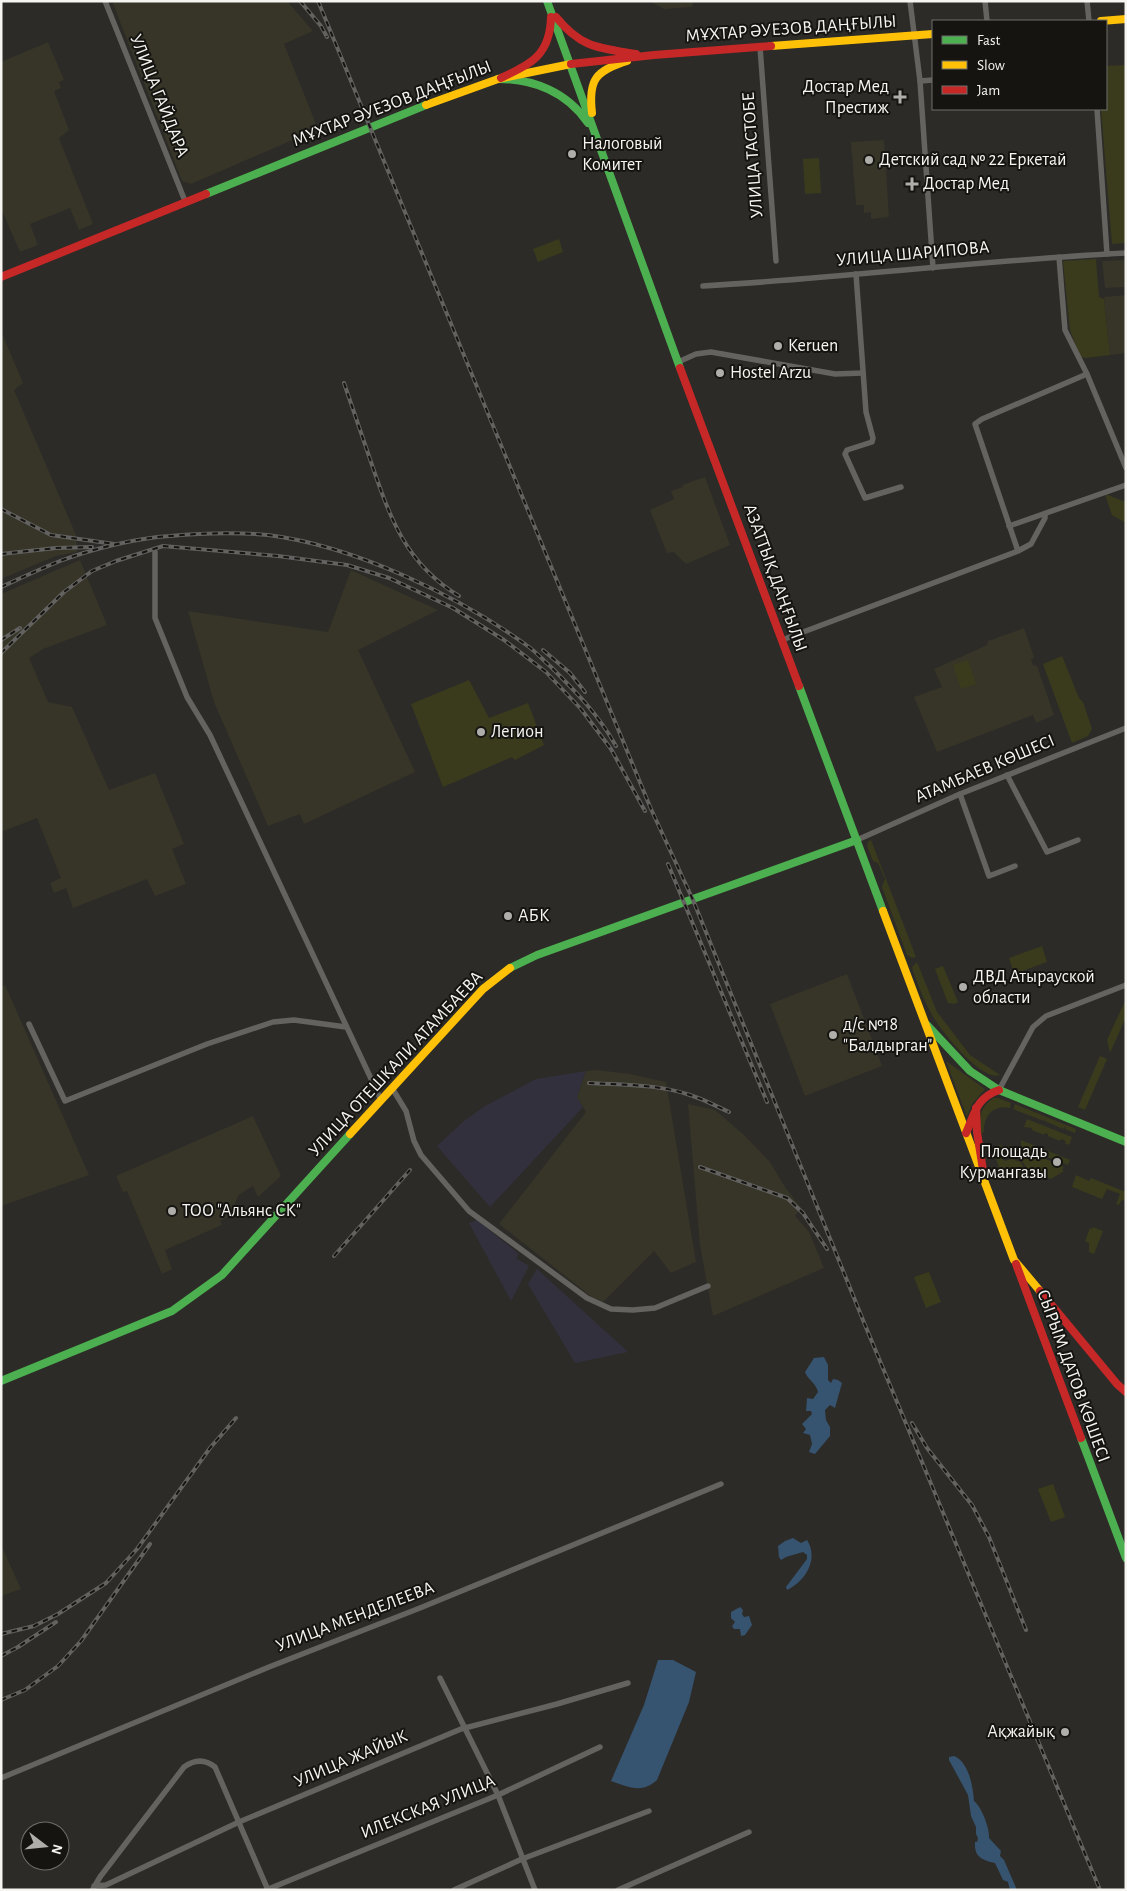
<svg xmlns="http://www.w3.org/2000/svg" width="1127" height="1891" font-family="'Alegreya Sans',sans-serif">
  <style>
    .commercial { fill: #33303e }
    .built { fill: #373428 }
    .green { fill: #3a3b1d }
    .water { fill: #36536f }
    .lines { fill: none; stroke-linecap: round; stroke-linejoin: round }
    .street { stroke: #646360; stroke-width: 5.5 }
    .fast { stroke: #4caf50; stroke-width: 8 }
    .slow { stroke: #ffc107; stroke-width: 8 }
    .jam { stroke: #c62828; stroke-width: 8 }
    .rail-casing { stroke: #636260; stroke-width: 4 }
    .rail { stroke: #151411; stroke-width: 2; stroke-dasharray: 5.5; stroke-linecap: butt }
    .poi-dot { fill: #afaeaa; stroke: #151411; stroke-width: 2 }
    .labels { text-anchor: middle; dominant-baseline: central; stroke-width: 4; stroke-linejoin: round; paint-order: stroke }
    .street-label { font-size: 18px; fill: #f6f5f1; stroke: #151411 }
    .poi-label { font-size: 18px; fill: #f6f5f1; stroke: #151411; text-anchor: start }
  </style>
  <rect width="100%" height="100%" fill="#2c2b27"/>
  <g class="commercial">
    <path d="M586 1071 577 1097 583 1107 490 1207 437 1146 464 1121 485 1106 536 1079Z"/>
    <path d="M477 1220 519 1254 516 1258 529 1266 511 1301 469 1223Z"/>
    <path d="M537 1269 628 1352 575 1363 528 1284Z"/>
  </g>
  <g class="built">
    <path d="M112 1H287L313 31 284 44 318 129 191 184 182 181Z"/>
    <path d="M649 1H694L692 7 664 9Z"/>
    <path d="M48 42 64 80 59 82 61 88 54 91 69 130 59 138 93 224 79 230 70 208 30 224 38 245 20 252 1 208V62Z"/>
    <path d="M884 140 889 217 871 219V212L864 213V205H856L851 142Z"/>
    <path d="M1126 260V287L1105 288 1102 261Z"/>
    <path d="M1126 295V353L1110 355 1104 297Z"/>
    <path d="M1 331 23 383 14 390 76 535 77 552 56 556 1 579Z"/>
    <path d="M705 477 730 545 686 564 674 552 667 553 650 510 674 499 671 491 683 487 682 485Z"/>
    <path d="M80 560 107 625 43 649 29 658 48 702 72 707 109 790 155 773 184 844 172 849 186 884 155 896 147 879 73 908 66 888 54 893 50 883 61 878 37 818 1 832V594Z"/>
    <path d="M351 570 438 610 358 650 415 772 304 824 300 814 268 826 214 702 188 611 328 632Z"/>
    <path d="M1024 628 1034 657 1031 660 1033 665 1037 666 1054 715 1036 723 1033 715 937 752 914 697 942 687 934 669 987 645 988 641Z"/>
    <path d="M847 974 882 1066 805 1096 770 1004Z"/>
    <path d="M5 985 89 1175 1 1206V987Z"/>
    <path d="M597 1070 630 1074 666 1082 696 1262 671 1273 654 1251 603 1302 592 1297 499 1224 586 1112 577 1097 586 1071Z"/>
    <path d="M688 1104 715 1110 744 1135 770 1162 785 1187 801 1208 795 1216 809 1232 824 1268 713 1316 700 1245Z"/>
    <path d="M253 1116 281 1176 258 1197 253 1186 246 1190 238 1196 230 1216 220 1221 222 1225 165 1250 172 1269 162 1274 127 1191 123 1192 116 1176Z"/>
    <path d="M1 1545 21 1589 1 1596Z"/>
  </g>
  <g class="green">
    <path d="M1126 65V243L1112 244 1101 109H1106V66Z"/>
    <path d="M819 158 821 193 805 194 803 159Z"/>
    <path d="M559 239 563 252 538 262 533 249Z"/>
    <path d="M1096 259 1099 297 1104 299 1110 355 1085 358 1081 357 1079 354 1070 330 1063 261Z"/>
    <path d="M1105 494 1126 502V523L1112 515Z"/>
    <path d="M1062 656 1079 698 1083 702 1092 729 1088 736 1072 743 1043 664Z"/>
    <path d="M968 660 976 684 961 689 953 665Z"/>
    <path d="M469 680 489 718 528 703 544 745 515 760 512 757 443 787 411 704Z"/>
    <path d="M871 840 916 957 912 958 907 955 882 887 885 879 878 863 873 861 867 846 868 842Z"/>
    <path d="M1042 946 1047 962 1014 974 1009 958Z"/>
    <path d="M917 962 937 1012 970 1055 1000 1075C982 1082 942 1032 934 1018 925 1004 919 987 913 971L912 967Z"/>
    <path d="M943 966 958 1002 954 1004 948 1003 935 969Z"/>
    <path d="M1126 999V1017L1110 1053 1107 1040Z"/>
    <path d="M1100 1056 1107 1059 1085 1110 1078 1107Z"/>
    <path d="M946 1061 985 1089 972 1104 967 1117Z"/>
    <path d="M994 1098H998L1011 1103 1010 1108C993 1104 983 1117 984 1132L980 1134C979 1119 980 1106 994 1098Z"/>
    <path d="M1015 1104 1076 1129 1075 1133 1065 1129 1066 1126 1063 1129 1045 1121 1046 1118 1044 1121 1013 1109Z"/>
    <path d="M1027 1119 1072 1137 1069 1145 1065 1143 1066 1141 1061 1139 1060 1141 1048 1136V1134L1045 1133 1044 1135 1032 1130V1128L1024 1127Z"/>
    <path d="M1021 1140 1070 1160 1068 1165 1021 1147Z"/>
    <path d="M999 1145 1007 1147 1011 1145 1017 1158 1012 1157 1010 1150 1006 1149 1002 1152 1001 1158 1005 1161 1011 1159 1021 1162 1025 1171 1028 1172 1025 1179 1013 1174 1002 1178 995 1155Z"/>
    <path d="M1020 1148 1064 1167 1062 1170 1064 1171 1051 1179 1027 1169 1016 1151Z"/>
    <path d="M1076 1175 1089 1181 1091 1178 1126 1192V1199L1121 1201 1119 1205 1116 1204 1120 1194 1107 1189 1102 1199 1072 1187Z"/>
    <path d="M1093 1227 1103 1231 1094 1254 1089 1252V1243L1085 1241 1090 1228 1092 1229Z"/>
    <path d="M929 1272 941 1302 926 1308 914 1277Z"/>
    <path d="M1053 1484 1065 1517 1051 1522 1038 1489Z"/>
  </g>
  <g class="water">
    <path d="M824 1357 828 1365V1380L831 1383 833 1379 838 1380 842 1383 835 1408 830 1405 825 1410 826 1420 830 1427V1436L815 1454 809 1452 812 1444 810 1435 803 1433 806 1429 802 1424 812 1414 811 1411H806L807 1398 813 1399 818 1392C816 1383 807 1379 805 1372L814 1358Z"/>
    <path d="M793 1538 801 1543 807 1540C819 1559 806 1581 787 1590L786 1587 807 1559V1555L803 1552 786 1557 781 1560 779 1557 778 1546 785 1541Z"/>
    <path d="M740 1607 743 1610 742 1614 744 1617 749 1616 752 1625 745 1635 741 1636 740 1629H734L732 1626 735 1622 731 1618V1612Z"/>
    <path d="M658 1660H673L696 1672 689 1702 657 1780C642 1794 628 1787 611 1781L644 1705Z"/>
    <path d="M954 1756C969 1762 973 1787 974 1801 981 1806 990 1828 989 1838L1001 1851 1000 1856 1004 1860 1017 1890H1010L1008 1882 1003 1880 995 1863C982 1860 974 1857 975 1842H977L978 1838 976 1834V1827L971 1816 968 1795 949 1760V1757Z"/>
  </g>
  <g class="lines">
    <g class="street">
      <path d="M105 1 185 201"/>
      <path d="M910 1 920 81 933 268"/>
      <path d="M985 1 987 21"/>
      <path d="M1087 1 1089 21"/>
      <path d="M760 47 776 261"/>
      <path d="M920 81 933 80"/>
      <path d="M1097 109 1107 254"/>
      <path d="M856 274 866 412 873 438 872 442 847 450 845 454 865 498 901 487"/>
      <path d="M703 286C844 278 985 260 1126 253"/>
      <path d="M678 362 696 354 711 352 835 374 863 373"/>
      <path d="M1087 374 1126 468"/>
      <path d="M1009 526 1126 485"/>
      <path d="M1018 551 975 424 982 419 1087 374 1065 330 1059 257"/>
      <path d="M155 552V618L187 697 210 735 381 1100"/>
      <path d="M782 640 1018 551 1031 544 1045 518V514"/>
      <path d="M1007 775 1047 852 1078 840"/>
      <path d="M960 794 989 876 1015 866"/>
      <path d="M857 840 960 794 1126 728"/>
      <path d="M29 1024 65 1101 207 1044 273 1022 294 1020 346 1027"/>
      <path d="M392 1088 406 1111 414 1141 421 1155 469 1211 587 1298 611 1309 633 1310 655 1308 708 1286"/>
      <path d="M999 1090 1033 1027 1046 1016 1126 985"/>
      <path d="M440 1678 498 1795 535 1890"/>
      <path d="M1 1778 269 1667 420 1608 721 1484"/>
      <path d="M94 1886 106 1885 239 1822 461 1729 557 1704 628 1683"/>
      <path d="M93 1889 100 1877 184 1767C195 1759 205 1759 215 1767L268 1890"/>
      <path d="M266 1890 498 1795 600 1747"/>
      <path d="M454 1890 522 1859 649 1811"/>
      <path d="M618 1890 749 1832"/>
    </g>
    <g class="fast">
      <path d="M547 1 680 368"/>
      <path d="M498 79C534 79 567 92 588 123"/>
      <path d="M206 194 426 105"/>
      <path d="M799 686 883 911"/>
      <path d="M510 968 537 955 857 840"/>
      <path d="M927 1025 970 1071 999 1090 1126 1142"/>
      <path d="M1 1381 172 1311 222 1275 350 1134"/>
      <path d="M1081 1438 1126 1558"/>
    </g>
    <g class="slow">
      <path d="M1101 21 1126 19"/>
      <path d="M771 46 933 34"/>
      <path d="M426 105 498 79 571 64"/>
      <path d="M592 113C588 79 596 71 627 61"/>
      <path d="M883 911 1014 1260 1040 1291"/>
      <path d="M350 1134 483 989 510 968"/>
    </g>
    <g class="jam">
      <path d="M556 17C581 48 599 48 636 54"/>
      <path d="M571 64 654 55 771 46"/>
      <path d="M501 78C532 63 550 55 551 17"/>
      <path d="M1 277 206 194"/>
      <path d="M680 368 799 686"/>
      <path d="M976 1108 977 1132 983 1170"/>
      <path d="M966 1133C975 1113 976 1098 999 1090"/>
      <path d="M1016 1264 1081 1438"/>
      <path d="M1040 1291 1117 1384 1126 1392"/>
    </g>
    <defs>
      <g id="rail">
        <path d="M300 1 321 26 327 37"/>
        <path d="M318 1 651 809 693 900 865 1325 1100 1890"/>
        <path d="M344 383C353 409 362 436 371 462 390 518 406 564 459 596"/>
        <path d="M1 509 51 535 114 544"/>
        <path d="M1 554 56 548 92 547"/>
        <path d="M1 587C21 578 40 569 60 561 92 549 136 538 170 536 202 533 236 532 268 535 355 546 459 596 529 647 537 653 544 661 551 667 577 693 598 714 616 746"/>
        <path d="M1 640 20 628"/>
        <path d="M543 650 570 673 585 692"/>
        <path d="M1 653 64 592 92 571 116 561 163 546 278 556 347 565 389 578 453 608 504 640 546 672 581 709 611 749 645 811"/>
        <path d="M668 864 767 1102"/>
        <path d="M589 1083C622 1085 658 1084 690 1095 703 1099 716 1106 729 1112"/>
        <path d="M700 1167 787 1198 803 1213 827 1249"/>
        <path d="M334 1256 410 1170"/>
        <path d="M912 1423 927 1448 972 1505 989 1537 1026 1630"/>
        <path d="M1 1634 34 1626 58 1614 106 1583 137 1549 210 1448 236 1418"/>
        <path d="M1 1656 18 1647 56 1622"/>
        <path d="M1 1700 25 1690 58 1666 81 1641 150 1544"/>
      </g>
    </defs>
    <use href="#rail" class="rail-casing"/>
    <use href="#rail" class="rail"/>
  </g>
  <g class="poi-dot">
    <path d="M897.5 89.5h5v5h5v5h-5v5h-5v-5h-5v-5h5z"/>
    <circle cx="572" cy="154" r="5"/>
    <circle cx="869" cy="160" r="5"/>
    <path d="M909.5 176.5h5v5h5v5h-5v5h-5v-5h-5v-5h5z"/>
    <circle cx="778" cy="346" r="5"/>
    <circle cx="720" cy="373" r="5"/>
    <circle cx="481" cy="732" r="5"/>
    <circle cx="508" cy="916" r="5"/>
    <circle cx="963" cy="987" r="5"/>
    <circle cx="833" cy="1035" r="5"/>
    <circle cx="1057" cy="1162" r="5"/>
    <circle cx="172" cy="1211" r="5"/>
    <circle cx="1065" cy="1732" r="5"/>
  </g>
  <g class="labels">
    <g class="street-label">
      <text transform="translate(791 29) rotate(-4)">МҰХТАР ӘУЕЗОВ ДАҢҒЫЛЫ</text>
      <text transform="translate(159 96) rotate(68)">УЛИЦА ГАЙДАРА</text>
      <text transform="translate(392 104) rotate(-21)">МҰХТАР ӘУЕЗОВ ДАҢҒЫЛЫ</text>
      <text transform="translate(753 155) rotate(-94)">УЛИЦА ТАСТОБЕ</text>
      <text transform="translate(913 254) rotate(-5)">УЛИЦА ШАРИПОВА</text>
      <text transform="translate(775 578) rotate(70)">АЗАТТЫҚ ДАҢҒЫЛЫ</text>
      <text transform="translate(985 769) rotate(-23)">АТАМБАЕВ КӨШЕСІ</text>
      <text transform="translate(396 1064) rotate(-47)">УЛИЦА ОТЕШКАЛИ АТАМБАЕВА</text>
      <text transform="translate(1073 1376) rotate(70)">СЫРЫМ ДАТОВ КӨШЕСІ</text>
      <text transform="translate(355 1617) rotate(-21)">УЛИЦА МЕНДЕЛЕЕВА</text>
      <text transform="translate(351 1759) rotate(-23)">УЛИЦА ЖАЙЫК</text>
      <text transform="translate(428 1807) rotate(-22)">ИЛЕКСКАЯ УЛИЦА</text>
    </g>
    <g class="poi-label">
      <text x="889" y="87" text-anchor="end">Достар Мед<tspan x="889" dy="21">Престиж</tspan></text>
      <text x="582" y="144">Налоговый<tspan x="582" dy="21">Комитет</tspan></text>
      <text x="879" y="160">Детский сад № 22 Еркетай</text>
      <text x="923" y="184">Достар Мед</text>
      <text x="788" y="346">Keruen</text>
      <text x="730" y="373">Hostel Arzu</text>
      <text x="491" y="732">Легион</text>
      <text x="518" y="916">АБК</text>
      <text x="973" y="977">ДВД Атырауской<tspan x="973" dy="21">области</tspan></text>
      <text x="843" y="1025">д/с №18<tspan x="843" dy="21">"Балдырган"</tspan></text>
      <text x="1047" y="1152" text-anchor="end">Площадь<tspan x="1047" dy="21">Курмангазы</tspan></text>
      <text x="182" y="1211">ТОО "Альянс СК"</text>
      <text x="1055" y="1732" text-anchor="end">Ақжайық</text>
    </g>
  </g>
  <rect width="1127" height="1891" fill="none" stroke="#f6f5f1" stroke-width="5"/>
  <rect x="932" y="20" width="175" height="90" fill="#151411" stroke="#6f6e6b"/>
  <rect x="942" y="36" width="25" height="8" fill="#4caf50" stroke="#6f6e6b"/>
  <text x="977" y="45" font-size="15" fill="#f6f5f1">Fast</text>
  <rect x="942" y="61" width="25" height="8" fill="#ffc107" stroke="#6f6e6b"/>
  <text x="977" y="70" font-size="15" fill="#f6f5f1">Slow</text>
  <rect x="942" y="86" width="25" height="8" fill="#c62828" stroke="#6f6e6b"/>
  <text x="977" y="95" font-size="15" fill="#f6f5f1">Jam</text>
  <g transform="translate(45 1846) rotate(106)"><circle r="24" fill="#151411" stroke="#6f6e6b"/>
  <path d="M0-4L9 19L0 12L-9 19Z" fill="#afaeaa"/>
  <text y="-8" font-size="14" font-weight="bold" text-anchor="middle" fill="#f6f5f1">N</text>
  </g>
</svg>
